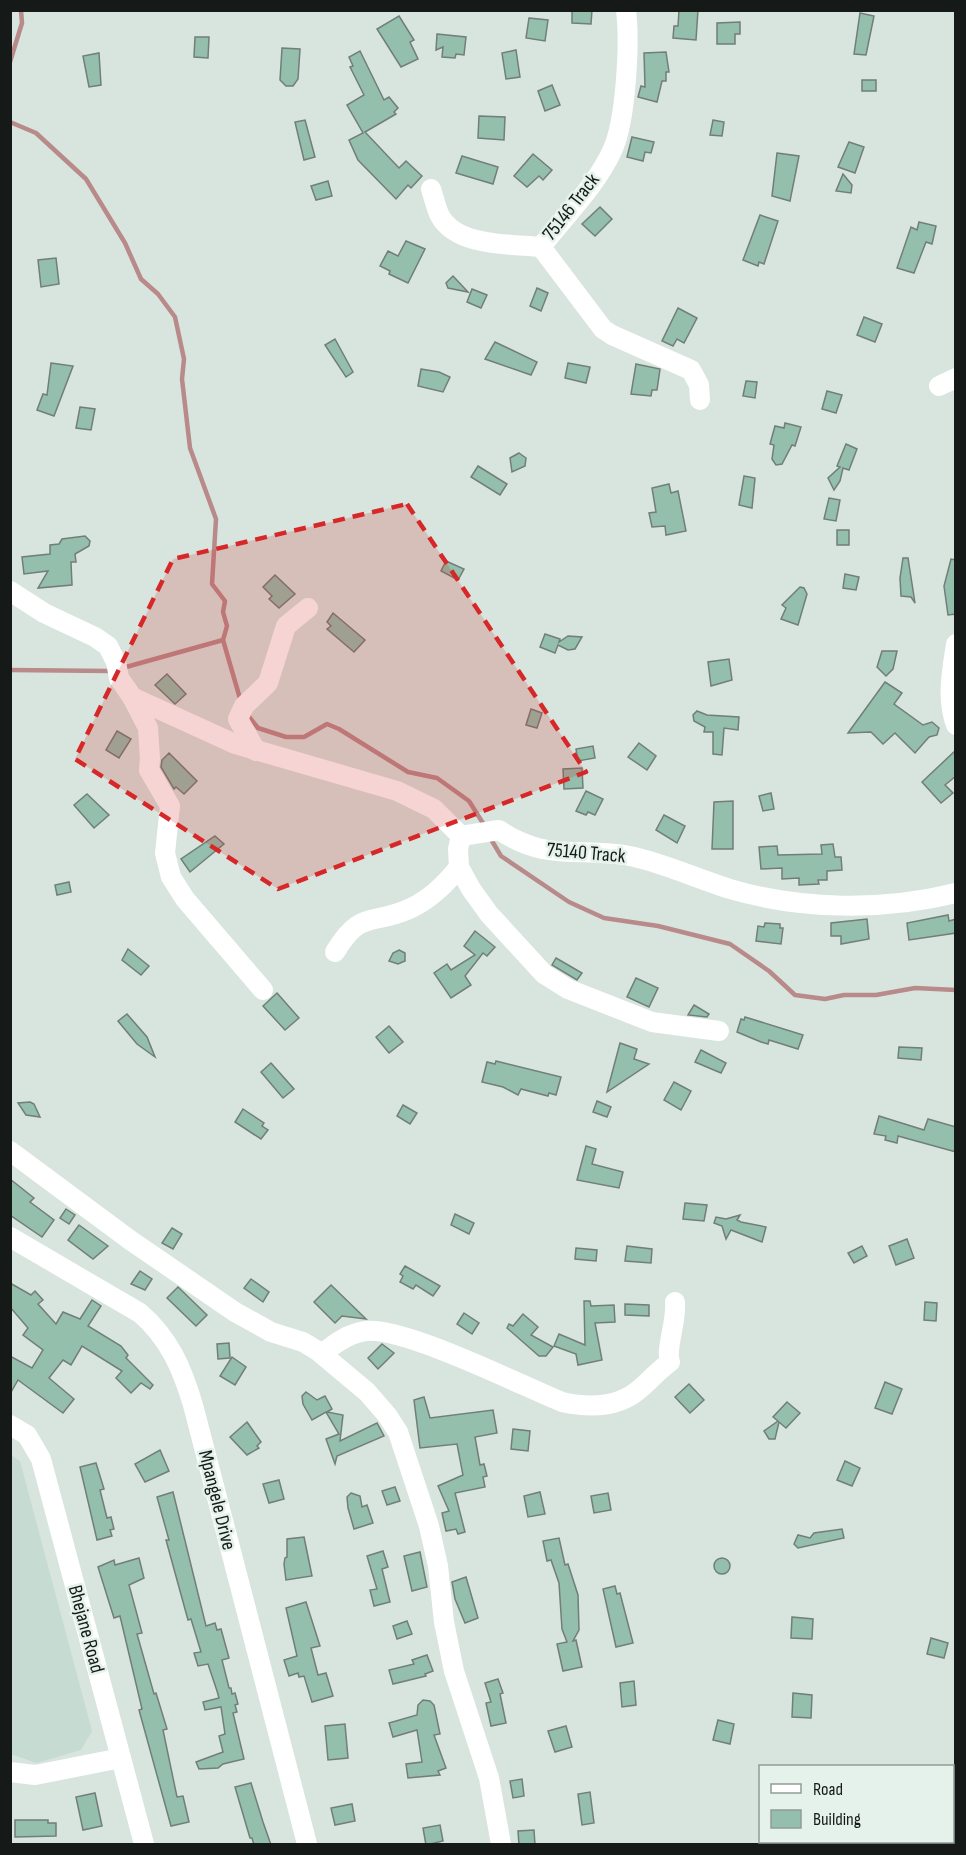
<svg xmlns="http://www.w3.org/2000/svg" width="966" height="1855" font-family="'Sofia Sans Condensed',sans-serif">
  <style>
    .built { fill: #c6dbd1 }
    .lines { fill: none; stroke-linecap: round; stroke-linejoin: round }
    .stream { stroke: #b88a8a; stroke-width: 4.5 }
    .building { fill: #93bfac; stroke: #727e79; stroke-width: 1.5 }
    .minor { stroke: #fff; stroke-width: 20 }
    .marked { fill: #d62828; fill-opacity: 0.2; stroke: #d62828; stroke-width: 4.5; stroke-dasharray: 12 8; stroke-linejoin: round }
    .labels { text-anchor: middle; dominant-baseline: central; stroke-width: 5; stroke-linejoin: round; paint-order: stroke }
    .street-label { font-size: 20px; fill: #151a18; stroke: #e5f2ec }
  </style>
  <rect width="100%" height="100%" fill="#d8e5de"/>
  <path class="built" d="M11 1455 20 1461 92 1731 81 1750 36 1763 11 1754Z"/>
  <g class="lines">
    <g class="stream">
      <path d="M10 62 22 23 21 10"/>
      <path d="M10 122 36 133 86 179 125 243 141 279 158 294 175 317 184 359 182 379 190 448 216 519 212 584 225 601 223 612 227 626 223 640 241 702"/>
      <path d="M126 667 223 640"/>
      <path d="M10 670 111 671"/>
      <path d="M246 713 258 728 286 737H304L327 724 339 729 408 772 437 778 469 801 486 828"/>
      <path d="M489 836 501 856 569 902 604 918 658 926 730 944 769 971 795 995 825 999 844 995H876L915 988 956 990"/>
    </g>
  </g>
  <g class="building">
    <path d="M572 10H592L591 24 572 23Z"/>
    <path d="M679 10H698L696 40 673 38 674 26H678Z"/>
    <path d="M860 13 874 16 866 55 854 54Z"/>
    <path d="M399 16 414 40 410 42 418 59 401 67 377 29Z"/>
    <path d="M529 18 548 20 545 41 526 38Z"/>
    <path d="M740 22V34H735V44H717V23Z"/>
    <path d="M437 34 466 37 464 55 456 54 455 58 442 57 443 47 436 50Z"/>
    <path d="M195 37H209L208 58 194 57Z"/>
    <path d="M282 48 300 49 298 79 293 86H286L280 80Z"/>
    <path d="M516 50 520 77 506 79 502 53Z"/>
    <path d="M360 51 384 100 389 97 398 108 394 112 396 114 365 132 399 168 406 161 422 176 411 188 408 185 396 199 358 160 349 140 363 133 347 105 364 95 350 67 353 66 349 57Z"/>
    <path d="M666 52 669 72H666V81H662L657 102 638 97 641 86 645 87 644 53Z"/>
    <path d="M99 53 101 85 89 87 83 56Z"/>
    <rect x="862" y="80" width="14" height="11"/>
    <path d="M552 85 560 105 545 111 538 91Z"/>
    <path d="M479 116 505 117 504 140 478 138Z"/>
    <path d="M305 120 315 157 304 160 295 122Z"/>
    <path d="M713 120 724 122 722 136 710 135Z"/>
    <path d="M632 137 654 142 651 153 645 152 643 161 627 157Z"/>
    <path d="M849 142 864 147 855 173 838 167Z"/>
    <path d="M777 153 799 156 790 201 772 196Z"/>
    <path d="M533 154 552 170 543 180 539 176 527 187 514 176Z"/>
    <path d="M462 156 498 167 493 184 456 173Z"/>
    <path d="M843 174 852 185 851 193 836 191Z"/>
    <path d="M328 181 332 196 316 200 311 186Z"/>
    <path d="M600 207 612 219 595 236 582 224Z"/>
    <path d="M760 215 778 221 764 264 759 262 758 266 743 260Z"/>
    <path d="M919 222 936 226 932 244 926 242 914 273 897 268 911 227 917 230Z"/>
    <path d="M406 241 425 249 408 283 389 274 390 271 380 266 388 251 398 256Z"/>
    <path d="M56 258 59 284 41 287 38 260Z"/>
    <path d="M453 276 468 292 448 288 446 283Z"/>
    <path d="M537 288 548 293 541 311 530 306Z"/>
    <path d="M472 289 487 295 481 308 467 302Z"/>
    <path d="M678 308 697 318 684 343 677 339 673 346 662 341Z"/>
    <path d="M864 317 882 324 875 342 857 335Z"/>
    <path d="M335 339 353 372 346 377 325 345Z"/>
    <path d="M495 342 537 362 531 375 485 359Z"/>
    <path d="M51 363 73 366 54 416 37 410 43 394 47 395Z"/>
    <path d="M568 363 590 367 586 383 565 378Z"/>
    <path d="M636 364 660 369 657 390H652L651 396 631 394Z"/>
    <path d="M421 369 439 372 450 377 443 392 418 386Z"/>
    <path d="M746 381 757 382 755 398 743 396Z"/>
    <path d="M827 391 842 395 836 413 822 409Z"/>
    <path d="M80 407 95 409 91 430 76 428Z"/>
    <path d="M785 423 801 427 795 446 792 445 782 464 776 465 772 459 774 445 770 444 775 426 784 428Z"/>
    <path d="M846 444 857 449 849 470 843 468 840 481 834 490 828 478 840 467 837 466Z"/>
    <path d="M519 453 526 458 525 466 512 472 510 458Z"/>
    <path d="M478 466 507 484 500 495 471 477Z"/>
    <path d="M744 476 755 478 752 508 739 505Z"/>
    <path d="M669 484 671 493 678 491 686 531 666 535 665 526 652 527 649 513 656 512 652 488Z"/>
    <path d="M829 498 840 500 836 521 824 519Z"/>
    <rect x="837" y="530" width="12" height="15"/>
    <path d="M85 536 90 541 89 546 75 554 76 562H71L72 585 38 588 48 571 24 574 22 557 50 554V545L59 544 62 539Z"/>
    <path d="M903 558H908L915 603 911 597 901 596 900 578Z"/>
    <path d="M951 559 956 560V614L948 615 944 586Z"/>
    <path d="M446 561 464 569 458 580 441 571Z"/>
    <path d="M845 574 859 577 856 590 843 588Z"/>
    <path d="M275 575 295 594 279 608 269 599 272 596 263 587Z"/>
    <path d="M800 587 804 588 807 594 798 625 781 619 786 608 782 605Z"/>
    <path d="M333 613 365 640 354 652 327 629 331 626 327 622Z"/>
    <path d="M545 634 560 639 559 642 568 636 582 637 575 649 568 650 558 645 555 653 540 647Z"/>
    <path d="M882 651H897L893 669 886 676 877 667Z"/>
    <path d="M729 659 732 680 711 686 708 662Z"/>
    <path d="M167 674 186 694 175 704 155 685Z"/>
    <path d="M885 682 902 693 894 704 923 725 932 722 939 728 937 735 929 737 915 753 895 733 883 744 871 732 848 733Z"/>
    <path d="M531 709 542 713 537 728 526 725Z"/>
    <path d="M697 711 707 715 739 717 738 730 724 728 722 755 713 754V732H704L705 727 694 721 693 715Z"/>
    <path d="M117 731 131 739 119 758 106 750Z"/>
    <path d="M639 743 656 756 647 770 628 757Z"/>
    <path d="M593 746 595 758 578 761 576 749Z"/>
    <path d="M956 750V776L945 785 953 793 941 803 922 782Z"/>
    <path d="M169 753 197 781 184 794 176 787 174 789 161 767 162 760Z"/>
    <path d="M582 768 583 788 564 789 563 769Z"/>
    <path d="M586 791 603 799 595 815 588 812 586 815 576 811Z"/>
    <path d="M771 793 774 809 763 811 759 796Z"/>
    <path d="M87 794 109 815 94 828 74 805Z"/>
    <path d="M733 801V849H712L714 802Z"/>
    <path d="M664 815 685 826 677 843 656 830Z"/>
    <path d="M215 836 224 844 190 872 181 859Z"/>
    <path d="M833 844 835 857H841L842 870 827 871V880H818L819 884 799 885V878L782 879V868L761 869 759 847 777 846 778 855 822 854 821 845Z"/>
    <path d="M69 882 71 892 57 895 55 885Z"/>
    <path d="M948 915 949 921 956 919V933L909 940 907 923Z"/>
    <path d="M867 919 869 939 841 944V936H831V923Z"/>
    <path d="M765 923 780 924V928H783L781 944 756 941 758 926 764 927Z"/>
    <path d="M475 931 495 947 487 956 483 953 465 976 471 985 451 998 434 973 447 964 451 970 475 955 464 946Z"/>
    <path d="M128 949 149 966 141 975 122 960Z"/>
    <path d="M399 950 405 953V961L398 964 389 961 393 953Z"/>
    <path d="M556 958 582 973 577 980 552 965Z"/>
    <path d="M636 978 658 988 649 1007 627 997Z"/>
    <path d="M277 993 299 1018 285 1030 263 1006Z"/>
    <path d="M694 1005 709 1014 707 1017 688 1015Z"/>
    <path d="M127 1014 147 1037 155 1057 137 1044 118 1021Z"/>
    <path d="M745 1017 803 1035 798 1049 769 1040 768 1044 761 1042 737 1032 741 1019 744 1020Z"/>
    <path d="M389 1026 403 1042 389 1053 376 1037Z"/>
    <path d="M620 1043 637 1049 634 1059 649 1064 607 1092Z"/>
    <path d="M899 1047 922 1048 921 1060 898 1058Z"/>
    <path d="M701 1050 726 1063 721 1073 695 1062Z"/>
    <path d="M496 1061 561 1077 556 1095 549 1093 548 1096 521 1089 518 1095 503 1087 482 1082 487 1062 495 1064Z"/>
    <path d="M271 1063 294 1089 283 1098 261 1072Z"/>
    <path d="M674 1082 691 1091 681 1110 664 1100Z"/>
    <path d="M597 1101 611 1107 607 1117 593 1112Z"/>
    <path d="M30 1102 34 1104 40 1117 26 1115 18 1103Z"/>
    <path d="M403 1105 417 1113 410 1124 397 1116Z"/>
    <path d="M243 1109 264 1123 262 1126 268 1130 261 1139 235 1122Z"/>
    <path d="M879 1116 924 1130 928 1119 956 1127V1152L898 1136 897 1143 885 1140 886 1136 874 1134Z"/>
    <path d="M586 1146 596 1149 592 1164 623 1172 619 1188 577 1180Z"/>
    <path d="M10 1179 34 1198 30 1202 54 1220 42 1237 10 1215Z"/>
    <path d="M685 1203 707 1205 704 1221 683 1219Z"/>
    <path d="M66 1209 75 1215 69 1224 60 1218Z"/>
    <path d="M455 1214 474 1223 469 1234 451 1225Z"/>
    <path d="M740 1215 737 1220 741 1222 766 1227 762 1242 731 1230 726 1239 722 1226 714 1223 716 1217 726 1219Z"/>
    <path d="M79 1225 108 1246 93 1259 68 1240Z"/>
    <path d="M172 1228 182 1234 173 1249 162 1243Z"/>
    <path d="M907 1239 914 1258 896 1265 889 1246Z"/>
    <path d="M627 1246 652 1249 651 1263 625 1261Z"/>
    <path d="M862 1246 867 1256 854 1263 848 1253Z"/>
    <path d="M576 1248 597 1250 596 1261 575 1259Z"/>
    <path d="M405 1266 440 1286 433 1296 416 1285 413 1289 400 1282 403 1276 400 1274Z"/>
    <path d="M140 1271 152 1279 145 1290 131 1284Z"/>
    <path d="M251 1279 269 1292 263 1302 244 1288Z"/>
    <path d="M10 1283 31 1295 35 1291 43 1300 38 1304 56 1324 63 1312 80 1319 92 1300 101 1306 88 1326 121 1346 128 1355 126 1358 153 1385 150 1389 141 1383 131 1393 116 1378 122 1371 82 1346 71 1365 63 1360 49 1378 74 1399 63 1413 18 1380 10 1394V1356L32 1368 43 1350 23 1335 28 1328 10 1307Z"/>
    <path d="M331 1285 366 1319 342 1316 335 1323 314 1302Z"/>
    <path d="M178 1287 207 1315 196 1326 167 1298Z"/>
    <path d="M584 1301H590L591 1306 614 1305 615 1322 595 1323 602 1360 578 1365 576 1354 554 1346 559 1334 585 1345Z"/>
    <path d="M925 1302 937 1303 936 1321 924 1320Z"/>
    <path d="M625 1304 649 1305V1316L625 1315Z"/>
    <path d="M464 1313 479 1323 472 1334 457 1324Z"/>
    <path d="M523 1314 538 1327 531 1335 553 1347 546 1356H539L507 1328 509 1324 513 1326Z"/>
    <path d="M229 1343 230 1358 218 1359 217 1344Z"/>
    <path d="M382 1344 394 1353 378 1369 368 1358Z"/>
    <path d="M232 1357 246 1367 235 1385 220 1376Z"/>
    <path d="M885 1382 902 1389 892 1414 875 1408Z"/>
    <path d="M689 1384 704 1400 690 1413 675 1397Z"/>
    <path d="M306 1392 317 1400 325 1396 332 1409 327 1412 343 1415 340 1441 377 1423 384 1436 337 1456 335 1464 326 1439 339 1434 326 1412 312 1420 303 1404 302 1396Z"/>
    <path d="M424 1397 430 1418 493 1410 497 1433 475 1437 480 1465 484 1464 487 1476 483 1477 485 1487 455 1493 465 1532 458 1534 456 1529 446 1531 442 1513 449 1511 438 1486 463 1475 457 1444 420 1448 414 1400Z"/>
    <path d="M787 1402 800 1413 786 1428 779 1422 775 1439H769L764 1431 778 1421 773 1417Z"/>
    <path d="M247 1422 261 1442 257 1446 259 1448 247 1455 230 1437Z"/>
    <path d="M513 1429 530 1431 528 1451 511 1449Z"/>
    <path d="M160 1450 169 1471 145 1482 135 1464Z"/>
    <path d="M845 1461 860 1468 852 1486 837 1480Z"/>
    <path d="M96 1463 104 1489 100 1490 107 1518 111 1517 114 1529 110 1530 112 1536 97 1540 80 1467Z"/>
    <path d="M279 1480 284 1499 269 1503 263 1484Z"/>
    <path d="M395 1487 400 1501 387 1505 382 1491Z"/>
    <path d="M173 1492 206 1626 215 1623 217 1630 221 1629 229 1658 222 1660 229 1688H231L232 1694 235 1693 238 1704 235 1705 237 1712 233 1713 244 1759 223 1764 218 1768 199 1769 196 1762 223 1752 219 1736 225 1734 221 1707 205 1710 203 1702 219 1698 217 1691 208 1664 198 1666 194 1653 201 1652 191 1619 188 1620 166 1540H169L157 1497Z"/>
    <path d="M540 1492 545 1514 528 1517 524 1496Z"/>
    <path d="M351 1493 360 1496 362 1507 367 1505 373 1523 354 1529 348 1508 347 1497Z"/>
    <path d="M608 1493 611 1510 594 1513 591 1496Z"/>
    <path d="M842 1529 844 1538 798 1548 794 1544 798 1535 810 1538 814 1533Z"/>
    <path d="M304 1537 312 1576 286 1580 284 1564 285 1558 287 1557V1539Z"/>
    <path d="M559 1538 565 1565 568 1564 578 1595 579 1630 573 1641 576 1640 582 1667 563 1671 557 1644 567 1642 562 1629 559 1583 551 1560 547 1561 543 1541Z"/>
    <path d="M383 1551 388 1567 382 1569 390 1602 374 1606 370 1590 377 1589 367 1556Z"/>
    <path d="M420 1552 427 1587 412 1591 404 1556Z"/>
    <circle cx="722" cy="1566" r="8"/>
    <path d="M139 1558 144 1578 129 1585 142 1633 137 1634 154 1694 156 1693 167 1729 163 1730 177 1797 183 1796 189 1822 171 1826 139 1710 142 1709 120 1616 114 1618 98 1567 114 1560 115 1565Z"/>
    <path d="M466 1577 478 1618 465 1623 455 1599 452 1582Z"/>
    <path d="M615 1586 617 1594 620 1593 633 1643 616 1647 603 1589Z"/>
    <path d="M306 1602 320 1646 311 1648 318 1675 326 1673 333 1696 312 1702 304 1676 299 1677 298 1673 289 1676 284 1660 297 1656 286 1608Z"/>
    <path d="M792 1617 813 1619 812 1639 791 1638Z"/>
    <path d="M407 1621 412 1634 397 1639 393 1626Z"/>
    <path d="M931 1638 948 1643 944 1658 927 1654Z"/>
    <path d="M427 1655 433 1671 425 1674 426 1676 393 1684 389 1670 414 1664 412 1660Z"/>
    <path d="M498 1679 503 1693 500 1694 506 1723 491 1726 486 1703 491 1702 485 1683Z"/>
    <path d="M634 1681 636 1705 622 1707 620 1683Z"/>
    <path d="M793 1693 812 1695 811 1718 792 1717Z"/>
    <path d="M423 1700 430 1701 434 1705 440 1734 434 1735 446 1768 438 1771 440 1775 408 1778 406 1764 422 1762 417 1730 393 1737 389 1723 417 1715 418 1705Z"/>
    <path d="M718 1720 734 1724 730 1744 713 1740Z"/>
    <path d="M345 1724 348 1758 328 1760 325 1726Z"/>
    <path d="M566 1726 572 1747 555 1752 548 1731Z"/>
    <path d="M522 1779 524 1796 513 1798 510 1781Z"/>
    <path d="M251 1783 263 1822 271 1845H254L252 1838H250L235 1787Z"/>
    <path d="M590 1792 594 1823 582 1825 578 1794Z"/>
    <path d="M95 1793 102 1826 83 1830 76 1797Z"/>
    <path d="M352 1804 355 1821 335 1825 331 1808Z"/>
    <path d="M15 1820H48V1823H56V1836L15 1837Z"/>
    <path d="M440 1825 443 1841 426 1845 423 1828Z"/>
    <path d="M534 1830 535 1845H519L518 1831Z"/>
  </g>
  <g class="lines">
    <g class="minor">
      <path d="M626 10C630 43 626 122 612 151 596 186 564 217 541 247L603 329 612 335 691 370 699 385 700 400"/>
      <path d="M431 189C434 198 436 208 440 216 457 247 511 244 541 247"/>
      <path d="M939 386 956 378"/>
      <path d="M10 591 44 613 95 637 108 646 116 662 119 678 132 697 235 744 397 791 434 809 461 836"/>
      <path d="M956 644C952 671 946 698 956 725"/>
      <path d="M132 697 148 728 150 759 149 770 170 806 165 853 171 877 185 899 263 990"/>
      <path d="M256 751 238 719 244 706 268 683 286 626 308 608"/>
      <path d="M461 836 499 830C546 862 579 847 630 856 664 863 697 879 730 889 802 910 883 911 956 893"/>
      <path d="M461 836 458 849 459 867 471 889 489 914 544 974 568 989 652 1022 719 1031"/>
      <path d="M335 952C361 909 371 926 409 909 429 900 445 885 459 867"/>
      <path d="M10 1151 130 1240 235 1312 271 1332 303 1342 318 1351 367 1392 387 1415 398 1432 429 1526 438 1566 444 1622 454 1671 489 1778 501 1844"/>
      <path d="M10 1237 140 1313C169 1338 182 1368 193 1405L307 1844"/>
      <path d="M322 1354C335 1343 349 1333 366 1331 405 1327 520 1385 562 1402 589 1408 620 1408 642 1387 651 1379 659 1370 670 1362 665 1350 677 1321 675 1302"/>
      <path d="M10 1425 27 1435 41 1459 144 1844"/>
      <path d="M10 1772 35 1775 121 1758"/>
    </g>
  </g>
  <path class="marked" d="M407 504 586 772 278 889 75 759 173 559Z"/>
  <g class="labels">
    <g class="street-label">
      <text transform="translate(571 207) rotate(-52)">75146 Track</text>
      <text transform="translate(586 853) rotate(5)">75140 Track</text>
      <text transform="translate(217 1500) rotate(76)">Mpangele Drive</text>
      <text transform="translate(86 1629) rotate(75)">Bhejane Road</text>
    </g>
  </g>
  <rect width="966" height="1855" fill="none" stroke="#151a18" stroke-width="24"/>
  <rect x="759" y="1765" width="195" height="78" fill="#e5f2ec" stroke="#929c97" stroke-width="1.5"/>
  <rect x="771" y="1784" width="30" height="9" fill="#ffffff" stroke="#929c97" stroke-width="1.5"/>
  <text x="813" y="1795" font-size="18" fill="#151a18">Road</text>
  <rect x="771" y="1810" width="30" height="18" fill="#93bfac" stroke="#929c97" stroke-width="1.5"/>
  <text x="813" y="1825" font-size="18" fill="#151a18">Building</text>
</svg>
